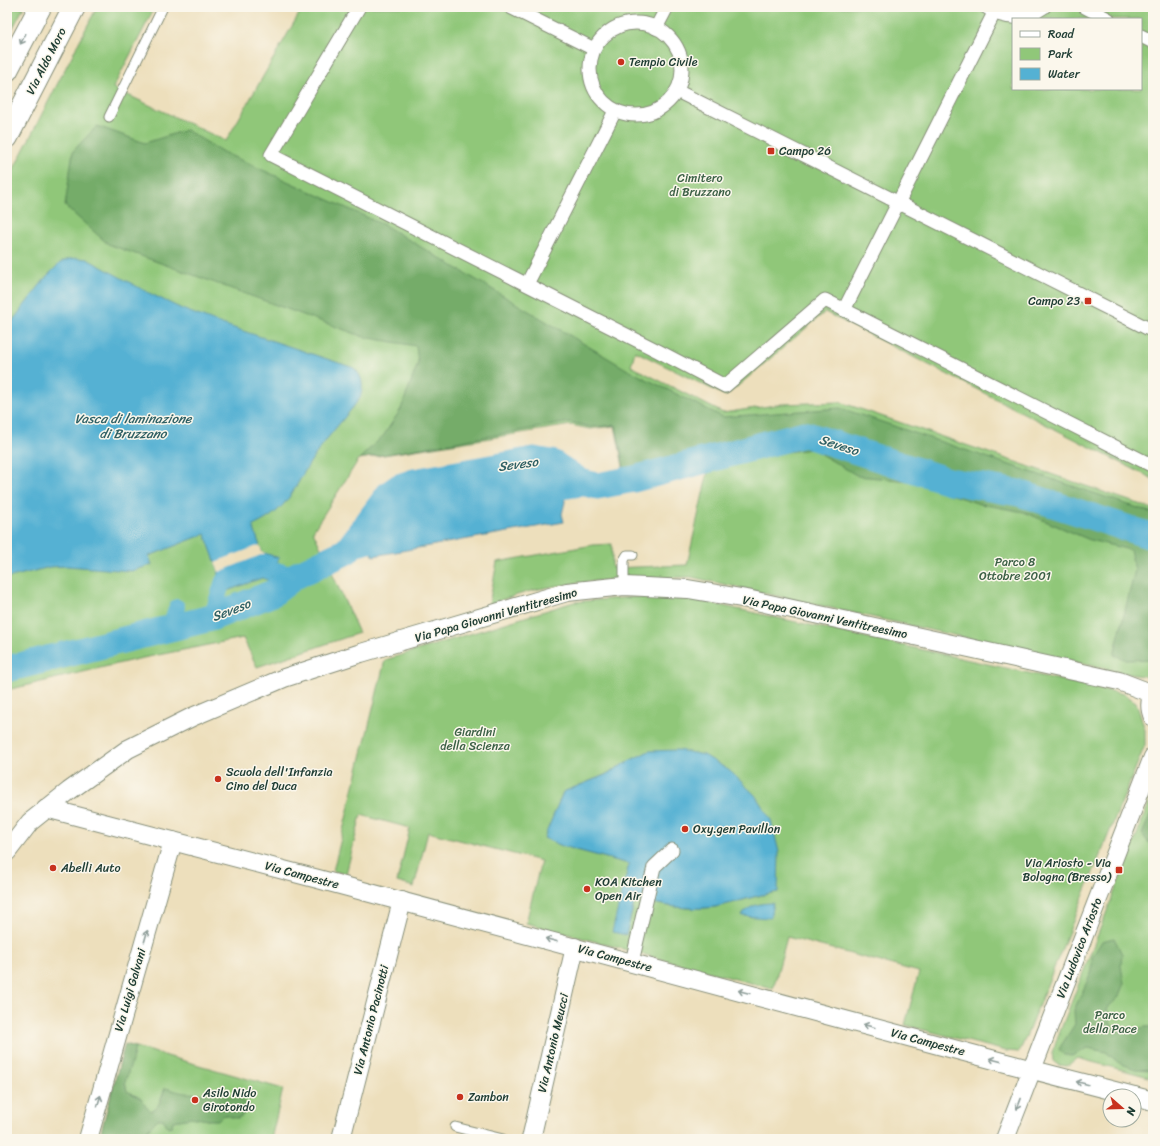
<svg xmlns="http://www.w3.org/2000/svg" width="1160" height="1146" font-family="Sriracha,sans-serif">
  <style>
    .green { fill: #90c779; stroke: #588256; fill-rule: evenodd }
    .forest { fill: #74ac69; stroke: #4a744e }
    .water { fill: #54b1d3; stroke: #3a7784 }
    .pier { fill: #eddfbc }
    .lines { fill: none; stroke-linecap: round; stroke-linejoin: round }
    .canal { stroke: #54b1d3; stroke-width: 16 }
    .river { stroke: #54b1d3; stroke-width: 27 }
    .service-casing { stroke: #868e78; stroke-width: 11 }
    .pedestrian-casing { stroke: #868e78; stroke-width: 15 }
    .minor-casing { stroke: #868e78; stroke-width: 20 }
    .secondary-casing { stroke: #868e78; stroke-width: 24 }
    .service { stroke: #fff; stroke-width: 9 }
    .pedestrian { stroke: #fff; stroke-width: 13 }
    .minor { stroke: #fff; stroke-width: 18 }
    .secondary { stroke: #fff; stroke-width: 22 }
    .oneway { stroke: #8f9e9a }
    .poi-dot { fill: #c8321e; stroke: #fbf7ec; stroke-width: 1.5 }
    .labels { text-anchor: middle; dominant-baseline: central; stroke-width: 3; stroke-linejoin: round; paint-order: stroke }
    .street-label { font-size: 12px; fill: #1f3d34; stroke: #fbf7ec }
    .poi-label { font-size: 12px; fill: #1f3d34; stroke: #fbf7ec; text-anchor: start }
    .park-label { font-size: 12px; fill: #3b6045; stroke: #fbf7ec }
    .water-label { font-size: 13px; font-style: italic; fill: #2f6064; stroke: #fbf7ec }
  </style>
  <rect width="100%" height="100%" fill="#fbf7ec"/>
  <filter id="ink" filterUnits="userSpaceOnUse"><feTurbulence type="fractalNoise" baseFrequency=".025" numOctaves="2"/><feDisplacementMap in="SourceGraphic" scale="8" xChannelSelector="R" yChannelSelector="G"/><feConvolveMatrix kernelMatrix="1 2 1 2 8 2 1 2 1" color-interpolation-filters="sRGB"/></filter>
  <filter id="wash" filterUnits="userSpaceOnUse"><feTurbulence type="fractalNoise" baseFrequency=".012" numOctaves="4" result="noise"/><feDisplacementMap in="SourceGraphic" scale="16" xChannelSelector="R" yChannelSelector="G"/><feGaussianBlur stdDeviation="0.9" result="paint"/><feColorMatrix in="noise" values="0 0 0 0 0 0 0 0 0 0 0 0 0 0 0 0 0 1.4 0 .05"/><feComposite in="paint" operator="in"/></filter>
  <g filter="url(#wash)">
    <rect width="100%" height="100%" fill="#eddfbc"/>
    <g class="green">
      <path d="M7 7H24L7 39Z"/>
      <path d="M97 7H155L113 88 226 141 303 7H1153V479L825 312 726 396 635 351 631 366 723 413 782 404 840 402 1153 509V677L1134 675 691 577C640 578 589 579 539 589 522 593 505 599 489 604L497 562 593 545 612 544V568L687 565 708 471 627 487 615 426 590 429 571 425 359 459 313 531 359 633 257 667 243 638 138 659 7 690V182ZM1013 19H1141V89H1013Z"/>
      <path d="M634 597 696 600 1124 694 1136 702 1145 730V745L1023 1044 1019 1052 1006 1051 905 1025 919 972 787 937 773 989 526 923 541 861 428 832 414 887 397 882 410 828 361 815 346 874 333 871 385 660 574 602ZM649 752 778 892C756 895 736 903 715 907 687 911 661 905 635 899L626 935 629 864 562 846 545 838 563 792 605 775 629 761Z"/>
      <path d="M1153 793V1078L1077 1058 1067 1066 1058 1065 1053 1061 1052 1052Z"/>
      <path d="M125 1044 283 1089 271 1139H99Z"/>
    </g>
    <g class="forest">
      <path d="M97 126 145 143 186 130 223 152 384 225 628 370 723 417 840 408 1153 513V659L1127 660 1114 655 1135 570 1130 550 1090 540 1024 512 980 504 909 481 858 476 812 449 786 452 712 471 628 489 616 425 590 427 570 422 359 459 384 435 401 409 418 363 416 346 364 337 108 244 65 206 73 151Z"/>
      <path d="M1153 809V844L1148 842 1142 834Z"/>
      <path d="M1114 938 1122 954 1121 966 1124 983 1118 998 1107 1008 1111 1025C1131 1040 1134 1025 1153 1027V1070L1135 1069 1119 1063 1106 1052 1088 1048 1072 1056 1064 1055 1059 1049 1075 1024 1074 1010 1092 971V957L1102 941Z"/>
      <path d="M125 1044 135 1047 132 1061 125 1082 127 1091 142 1099 146 1107 151 1111C160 1107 162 1096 165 1088 171 1089 180 1093 186 1093 203 1094 227 1095 243 1100L245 1106 243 1115C241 1116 239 1118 237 1118 228 1118 226 1111 218 1120H208L190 1117 186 1119 173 1121 172 1126 168 1127 163 1119H158C152 1124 149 1130 143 1133L128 1129 121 1136 123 1139H99Z"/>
    </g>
    <g class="water">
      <path d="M77 258 87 259 147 292 182 309 213 321 354 368C363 377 364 386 360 398 347 416 331 432 318 451 294 483 293 508 253 526L262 552 279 558 270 581 262 578 227 591 214 587 219 572 205 534 149 556 152 565 131 571 67 566 50 567 7 578V328L47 276 60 263 69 259Z"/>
      <path d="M536 470 544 471 556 475 562 480 565 502 562 514 564 522 373 556 370 538C385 515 391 497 419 490Z"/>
      <path d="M678 750 704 755 730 771 755 795 771 820 779 852 778 892C755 895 736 903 715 907 688 911 661 905 635 899L626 935 612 932 629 864 562 846 544 838 563 792 605 775 629 761 649 751Z"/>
      <path d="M773 903 770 918 742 916C748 905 761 903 773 903Z"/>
    </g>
    <path class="pier" d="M260 545 262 552 266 553 219 572 215 562Z"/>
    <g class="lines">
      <g class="canal">
        <path d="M544 497 564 491 597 486"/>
        <path d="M347 551 393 540"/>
        <path d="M211 618 223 581 262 565 295 576"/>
        <path d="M168 630 177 607"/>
      </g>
      <path class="river" d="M7 669 211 618 273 593 295 576 347 551 389 494 399 487 414 482 534 460 552 463 581 482 597 486 634 479 804 434 949 481 1019 493 1148 535 1153 536"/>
    </g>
  </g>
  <g filter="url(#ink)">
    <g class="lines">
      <defs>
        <g id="service">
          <path d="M109 117 163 7"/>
          <path d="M624 586V560L627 555H633"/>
          <path d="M455 1127 503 1139"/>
        </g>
        <g id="pedestrian">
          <path d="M359 7 271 155 658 351 725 386 825 300 1153 466"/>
          <path d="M510 7 594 49"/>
          <path d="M986 7C1005 21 1026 20 1044 7"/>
          <path d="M1085 7 1108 19"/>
          <circle cx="636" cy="69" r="46"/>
          <path d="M656 28 667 7"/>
          <path d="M1141 36 1153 42"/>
          <path d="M677 91 1153 331"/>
          <path d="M527 284 615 111"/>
          <path d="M844 310 994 13"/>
          <path d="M632 962 654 867 672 850"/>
        </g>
        <g id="minor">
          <path d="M1153 695C1149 702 1150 710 1153 717"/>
          <path d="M46 808 318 879 1002 1062 1134 1096"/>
          <path d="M7 852 30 822 69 791 128 749 192 717 284 678 361 653 567 592 624 586 688 589 747 599 1119 681 1153 694"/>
          <path d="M1134 1096 1153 1101"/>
          <path d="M88 1139 173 841"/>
          <path d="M341 1139 402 901"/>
          <path d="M531 1139 575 947"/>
          <path d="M1005 1139 1153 757"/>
        </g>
        <g id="secondary">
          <path d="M7 70 40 7"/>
          <path d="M7 137 74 7"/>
        </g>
      </defs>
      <use href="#service" class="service-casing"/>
      <use href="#pedestrian" class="pedestrian-casing"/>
      <use href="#minor" class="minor-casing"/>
      <use href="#secondary" class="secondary-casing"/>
      <use href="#service" class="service"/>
      <use href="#pedestrian" class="pedestrian"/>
      <use href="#minor" class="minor"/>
      <use href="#secondary" class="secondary"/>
    </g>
    <defs><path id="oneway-shaft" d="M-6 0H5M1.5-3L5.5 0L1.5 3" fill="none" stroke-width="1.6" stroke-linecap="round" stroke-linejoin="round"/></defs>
    <g class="oneway">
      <use href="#oneway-shaft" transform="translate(23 39) rotate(117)"/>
      <use href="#oneway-shaft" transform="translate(146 936) rotate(-74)"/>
      <use href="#oneway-shaft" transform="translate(551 940) rotate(-165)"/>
      <use href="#oneway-shaft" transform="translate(744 992) rotate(-165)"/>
      <use href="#oneway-shaft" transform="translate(869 1026) rotate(-165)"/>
      <use href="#oneway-shaft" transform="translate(995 1060) rotate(-165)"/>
      <use href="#oneway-shaft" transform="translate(1082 1083) rotate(-166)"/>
      <use href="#oneway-shaft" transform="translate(99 1101) rotate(-74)"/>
      <use href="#oneway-shaft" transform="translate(1019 1104) rotate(111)"/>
    </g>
  </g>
  <g class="poi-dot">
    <circle cx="621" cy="62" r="4"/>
    <rect x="767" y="147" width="8" height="8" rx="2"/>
    <rect x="1084" y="297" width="8" height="8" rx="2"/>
    <circle cx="218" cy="779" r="4"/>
    <circle cx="685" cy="829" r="4"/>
    <circle cx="53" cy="868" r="4"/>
    <rect x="1115" y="866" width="8" height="8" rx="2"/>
    <circle cx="587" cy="889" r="4"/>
    <circle cx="460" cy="1097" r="4"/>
    <circle cx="195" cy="1100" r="4"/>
  </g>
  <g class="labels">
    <g class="street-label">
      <text transform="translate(46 61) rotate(-63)">Via Aldo Moro</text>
      <text transform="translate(496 615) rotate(-16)">Via Papa Giovanni Ventitreesimo</text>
      <text transform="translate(825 617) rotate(12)">Via Papa Giovanni Ventitreesimo</text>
      <text transform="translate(302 875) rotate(15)">Via Campestre</text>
      <text transform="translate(1079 948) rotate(-69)">Via Ludovico Ariosto</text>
      <text transform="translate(615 958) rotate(15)">Via Campestre</text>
      <text transform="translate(130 990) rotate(-74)">Via Luigi Galvani</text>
      <text transform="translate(371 1020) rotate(-76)">Via Antonio Pacinotti</text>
      <text transform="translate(928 1042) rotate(15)">Via Campestre</text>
      <text transform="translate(553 1043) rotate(-77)">Via Antonio Meucci</text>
    </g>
    <g class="poi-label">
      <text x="629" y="62">Tempio Civile</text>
      <text x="779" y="151">Campo 26</text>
      <text x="1080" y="301" text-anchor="end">Campo 23</text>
      <text x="226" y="772">Scuola dell'Infanzia<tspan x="226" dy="14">Cino del Duca</tspan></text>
      <text x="693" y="829">Oxy.gen Pavillon</text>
      <text x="1111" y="863" text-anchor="end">Via Ariosto - Via<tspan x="1111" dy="14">Bologna (Bresso)</tspan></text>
      <text x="61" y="868">Abelli Auto</text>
      <text x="595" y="882">KOA Kitchen<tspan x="595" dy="14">Open Air</tspan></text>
      <text x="203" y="1093">Asilo Nido<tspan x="203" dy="14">Girotondo</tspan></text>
      <text x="468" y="1097">Zambon</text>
    </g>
    <g class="park-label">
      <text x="700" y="178">Cimitero<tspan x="700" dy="14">di Bruzzano</tspan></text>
      <text x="1015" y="562">Parco 8<tspan x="1015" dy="14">Ottobre 2001</tspan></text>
      <text x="475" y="732">Giardini<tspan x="475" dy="14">della Scienza</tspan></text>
      <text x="1110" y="1015">Parco<tspan x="1110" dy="14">della Pace</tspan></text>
    </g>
    <g class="water-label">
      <text x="133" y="418">Vasca di laminazione<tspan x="133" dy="15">di Bruzzano</tspan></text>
      <text transform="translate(839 445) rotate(18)">Seveso</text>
      <text transform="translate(518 464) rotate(-7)">Seveso</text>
      <text transform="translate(231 610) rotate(-21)">Seveso</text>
    </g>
  </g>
  <rect width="1160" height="1146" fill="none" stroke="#fbf7ec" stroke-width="24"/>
  <rect x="1012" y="18" width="130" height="72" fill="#fbf7ec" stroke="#a3ada2"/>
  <rect x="1020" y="31" width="20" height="6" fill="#ffffff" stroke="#a3ada2"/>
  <text x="1048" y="38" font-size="12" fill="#1f3d34">Road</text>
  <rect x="1020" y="48" width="20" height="12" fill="#90c779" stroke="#a3ada2"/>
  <text x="1048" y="58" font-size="12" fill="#1f3d34">Park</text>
  <rect x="1020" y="68" width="20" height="12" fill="#54b1d3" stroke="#a3ada2"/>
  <text x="1048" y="78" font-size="12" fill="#1f3d34">Water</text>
  <g transform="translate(1122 1108) rotate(110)"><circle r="19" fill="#fbf7ec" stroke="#a3ada2"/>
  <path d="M0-3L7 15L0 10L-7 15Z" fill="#c8321e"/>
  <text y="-6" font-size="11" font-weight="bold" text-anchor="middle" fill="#1f3d34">N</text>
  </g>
</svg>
